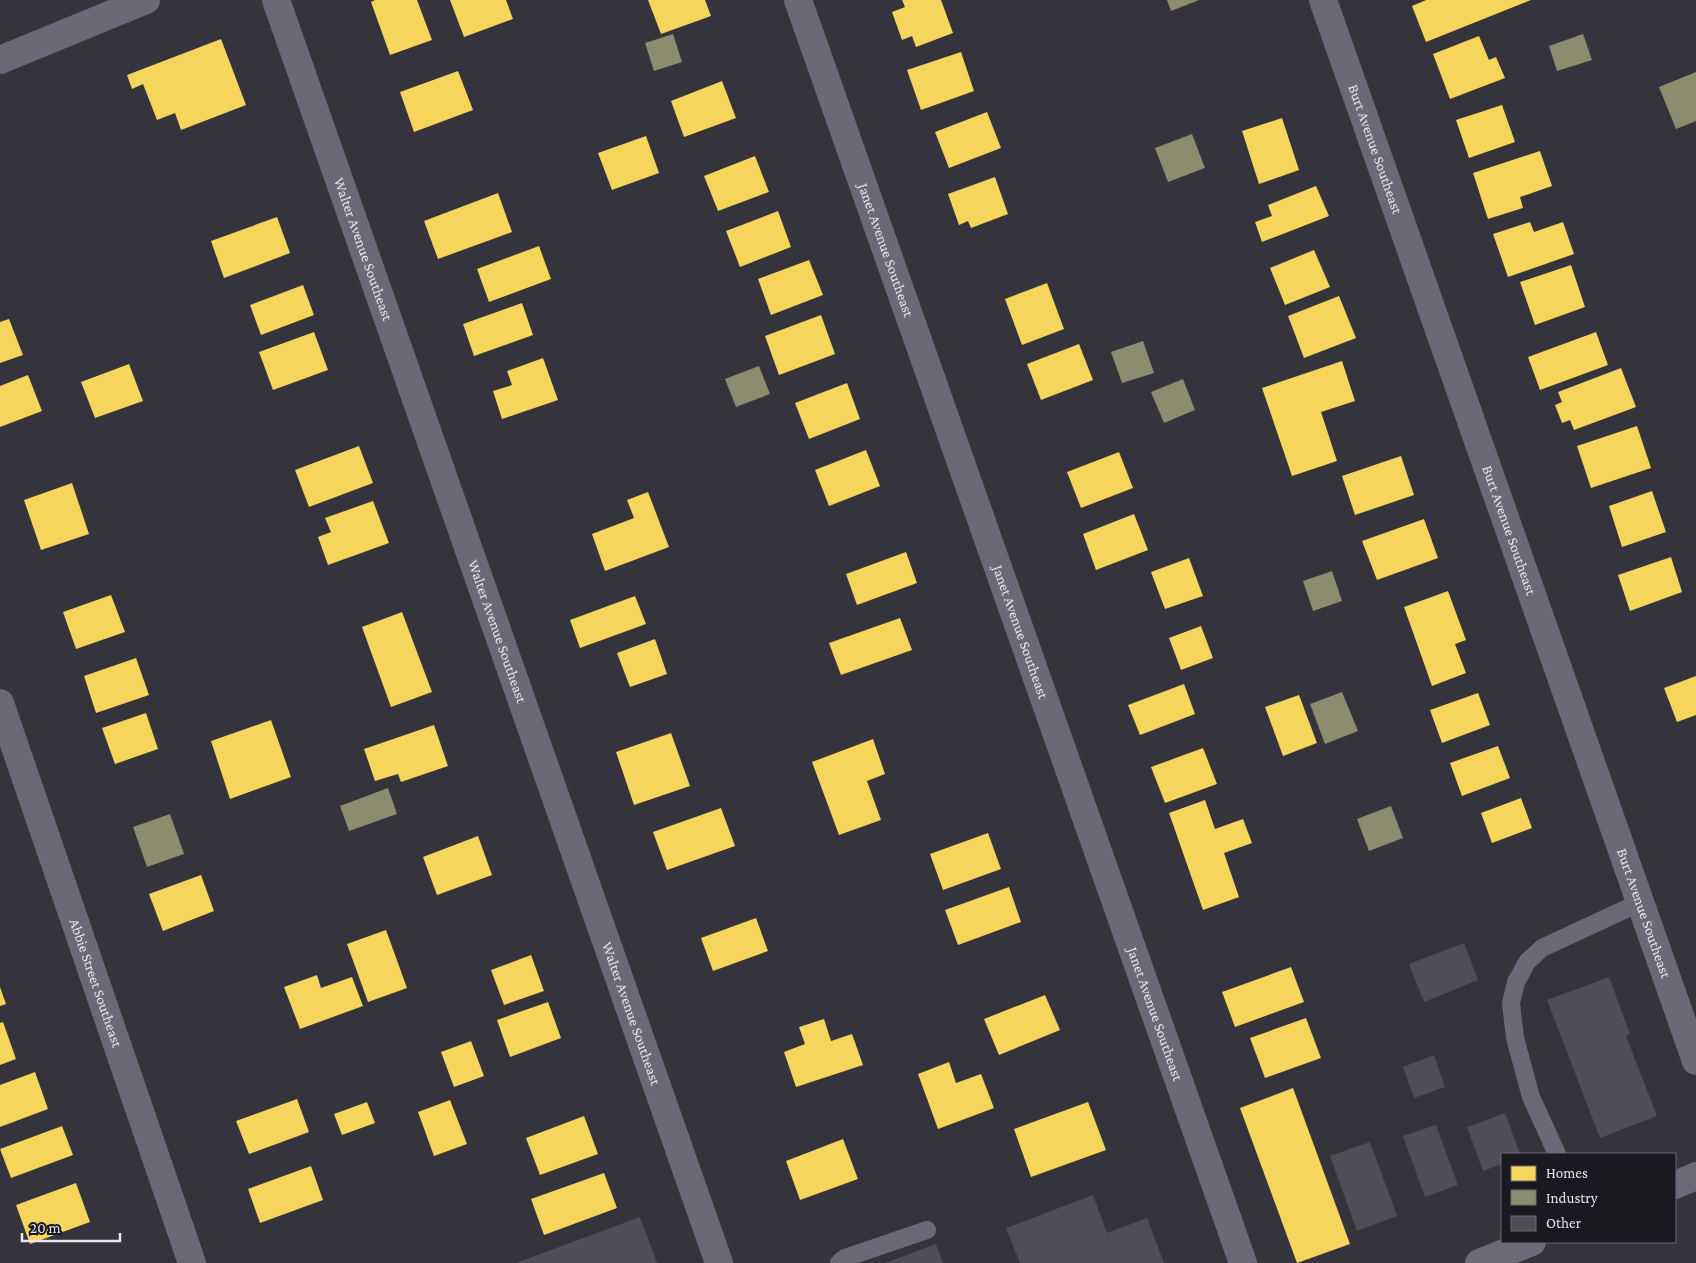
<svg xmlns="http://www.w3.org/2000/svg" width="1696" height="1263" font-family="'Crimson Pro',serif">
  <style>
    .homes { fill: #f6d55c }
    .industry { fill: #8c8c6e }
    .building { fill: #4f4e56 }
    .lines { fill: none; stroke-linecap: round; stroke-linejoin: round }
    .service { stroke: #6b6978; stroke-width: 18 }
    .minor { stroke: #6b6978; stroke-width: 28 }
    .primary { stroke: #6c6978; stroke-width: 28 }
    .labels { text-anchor: middle; dominant-baseline: central; stroke-width: 5; stroke-linejoin: round; paint-order: stroke }
    .street-label { font-size: 15px; fill: #e5e4ef; stroke: #1a1920 }
  </style>
  <rect width="100%" height="100%" fill="#35333c"/>
  <g class="homes">
    <path d="M375 0H417L432 40 390 55 371 2Z"/>
    <path d="M450 0H506L513 19 464 37Z"/>
    <path d="M648 0H705L711 16 661 34Z"/>
    <path d="M902 0H941L953 33 916 47 912 36 902 40 892 12 905 7Z"/>
    <path d="M1426 0H1531L1426 42 1412 6Z"/>
    <path d="M1479 36 1489 60 1496 57 1505 78 1450 99 1433 54Z"/>
    <path d="M221 39 246 105 181 130 175 113 157 120 143 84 132 89 127 75Z"/>
    <path d="M961 52 974 91 921 110 907 70Z"/>
    <path d="M458 71 473 110 414 132 400 92Z"/>
    <path d="M722 81 736 118 684 137 671 101Z"/>
    <path d="M1502 105 1515 142 1469 158 1456 120Z"/>
    <path d="M987 112 1001 148 949 168 935 132Z"/>
    <path d="M1282 118 1299 170 1259 184 1242 131Z"/>
    <path d="M646 136 659 173 612 190 598 153Z"/>
    <path d="M1540 151 1552 186 1520 197 1523 208 1488 219 1473 173Z"/>
    <path d="M755 156 769 192 718 211 704 176Z"/>
    <path d="M995 177 1008 214 971 228 968 221 959 225 948 194Z"/>
    <path d="M1316 186 1329 216 1262 242 1255 222 1272 216 1268 205Z"/>
    <path d="M498 193 512 232 438 259 424 221Z"/>
    <path d="M778 211 791 247 740 267 726 231Z"/>
    <path d="M277 217 290 253 224 278 211 241Z"/>
    <path d="M1530 222 1534 232 1563 222 1574 254 1508 277 1493 234Z"/>
    <path d="M539 246 551 279 489 302 477 269Z"/>
    <path d="M1314 250 1330 287 1285 305 1270 268Z"/>
    <path d="M809 260 823 295 771 315 758 279Z"/>
    <path d="M1571 265 1585 307 1535 325 1520 282Z"/>
    <path d="M1047 283 1064 329 1022 345 1005 299Z"/>
    <path d="M303 285 314 315 261 335 250 305Z"/>
    <path d="M1339 296 1356 338 1304 358 1288 316Z"/>
    <path d="M522 303 533 335 474 356 463 324Z"/>
    <path d="M821 315 835 354 779 375 765 336Z"/>
    <path d="M9 319 23 355 0 363V322Z"/>
    <path d="M314 332 328 370 273 390 259 352Z"/>
    <path d="M1596 332 1608 365 1540 390 1528 357Z"/>
    <path d="M1079 344 1093 380 1041 400 1027 364Z"/>
    <path d="M543 358 558 400 502 419 493 391 512 385 507 371Z"/>
    <path d="M1342 361 1355 401 1321 412 1337 461 1292 476 1262 388Z"/>
    <path d="M129 364 143 401 95 418 81 382Z"/>
    <path d="M1621 368 1636 407 1574 430 1570 420 1562 423 1555 405 1562 402 1558 392Z"/>
    <path d="M28 375 42 411 0 427V386Z"/>
    <path d="M847 383 860 419 809 439 795 403Z"/>
    <path d="M1637 426 1651 468 1591 488 1577 446Z"/>
    <path d="M359 446 373 483 309 507 295 470Z"/>
    <path d="M866 450 880 486 829 506 815 470Z"/>
    <path d="M1119 452 1133 488 1081 508 1067 472Z"/>
    <path d="M1401 456 1414 495 1355 515 1342 476Z"/>
    <path d="M72 483 89 534 41 550 24 500Z"/>
    <path d="M1652 491 1666 532 1622 547 1609 506Z"/>
    <path d="M648 492 669 547 605 571 592 534 634 518 627 500Z"/>
    <path d="M373 501 389 543 328 565 318 537 331 532 325 518Z"/>
    <path d="M1134 514 1148 550 1096 570 1083 534Z"/>
    <path d="M1424 519 1438 558 1377 580 1362 541Z"/>
    <path d="M906 552 917 583 857 605 846 574Z"/>
    <path d="M1671 557 1682 592 1630 611 1618 575Z"/>
    <path d="M1189 558 1203 596 1165 609 1151 572Z"/>
    <path d="M1448 591 1466 640 1455 644 1466 673 1432 686 1404 607Z"/>
    <path d="M111 595 125 632 76 649 63 612Z"/>
    <path d="M635 596 646 624 580 648 570 620Z"/>
    <path d="M402 612 432 692 391 707 362 627Z"/>
    <path d="M900 618 912 650 841 675 829 643Z"/>
    <path d="M1201 626 1213 658 1181 670 1169 638Z"/>
    <path d="M655 639 667 674 630 687 617 653Z"/>
    <path d="M136 658 149 695 96 713 84 676Z"/>
    <path d="M1696 676V715L1677 722 1664 688Z"/>
    <path d="M1184 684 1195 714 1140 735 1128 705Z"/>
    <path d="M1478 693 1490 725 1442 743 1430 710Z"/>
    <path d="M1299 695 1317 743 1283 756 1265 707Z"/>
    <path d="M146 713 158 749 115 764 102 728Z"/>
    <path d="M271 720 291 777 230 799 211 741Z"/>
    <path d="M434 725 448 766 401 782 398 774 375 781 364 749Z"/>
    <path d="M671 733 690 786 634 805 616 752Z"/>
    <path d="M873 739 885 774 867 781 881 820 839 835 812 762Z"/>
    <path d="M1498 746 1510 778 1462 796 1450 763Z"/>
    <path d="M1203 748 1217 784 1165 803 1151 767Z"/>
    <path d="M1521 798 1532 828 1492 843 1481 813Z"/>
    <path d="M1205 800 1215 829 1243 819 1252 843 1224 853 1239 897 1203 910 1169 813Z"/>
    <path d="M721 808 735 846 667 870 653 832Z"/>
    <path d="M988 833 1001 869 943 890 930 854Z"/>
    <path d="M478 836 492 875 437 895 423 857Z"/>
    <path d="M201 875 214 911 163 931 149 894Z"/>
    <path d="M1009 887 1021 922 958 945 945 910Z"/>
    <path d="M756 918 768 951 713 971 701 938Z"/>
    <path d="M386 930 407 988 368 1002 347 944Z"/>
    <path d="M531 955 544 991 504 1005 491 970Z"/>
    <path d="M1291 967 1304 1002 1235 1027 1222 992Z"/>
    <path d="M317 975 321 988 352 977 363 1006 300 1029 284 987Z"/>
    <path d="M0 987 6 1004 0 1006Z"/>
    <path d="M1045 995 1060 1030 999 1055 984 1019Z"/>
    <path d="M548 1002 561 1038 510 1057 497 1020Z"/>
    <path d="M1306 1018 1321 1058 1265 1078 1250 1038Z"/>
    <path d="M824 1019 831 1041 852 1034 863 1065 796 1087 784 1052 805 1044 799 1027Z"/>
    <path d="M3 1022 16 1059 0 1065V1023Z"/>
    <path d="M471 1041 484 1076 454 1087 441 1052Z"/>
    <path d="M949 1062 956 1083 981 1074 994 1108 938 1129 918 1074Z"/>
    <path d="M35 1072 48 1109 0 1127V1085Z"/>
    <path d="M1293 1088 1350 1244 1297 1263 1240 1108Z"/>
    <path d="M297 1099 309 1132 249 1154 236 1121Z"/>
    <path d="M450 1100 467 1144 434 1156 418 1112Z"/>
    <path d="M367 1102 375 1123 342 1135 334 1114Z"/>
    <path d="M1088 1102 1106 1150 1031 1177 1014 1129Z"/>
    <path d="M584 1116 598 1154 540 1175 526 1138Z"/>
    <path d="M62 1126 73 1155 11 1178 0 1149Z"/>
    <path d="M843 1139 858 1179 800 1200 786 1161Z"/>
    <path d="M311 1166 323 1200 260 1223 248 1189Z"/>
    <path d="M604 1173 617 1208 544 1235 531 1199Z"/>
    <path d="M76 1183 90 1222 30 1244 16 1205Z"/>
  </g>
  <g class="industry">
    <path d="M1167 0H1199L1171 11Z"/>
    <path d="M673 34 682 62 654 71 645 43Z"/>
    <path d="M1583 34 1592 60 1557 71 1549 46Z"/>
    <path d="M1696 72V121L1676 129 1659 87Z"/>
    <path d="M1192 134 1205 168 1168 182 1155 148Z"/>
    <path d="M1143 341 1154 373 1122 383 1111 352Z"/>
    <path d="M759 366 770 394 736 407 725 379Z"/>
    <path d="M1183 379 1195 410 1164 423 1151 392Z"/>
    <path d="M1332 571 1342 601 1313 611 1303 581Z"/>
    <path d="M1342 692 1358 731 1325 744 1310 704Z"/>
    <path d="M388 788 397 814 349 831 340 806Z"/>
    <path d="M1391 806 1403 838 1369 851 1357 819Z"/>
    <path d="M170 814 184 854 147 867 133 827Z"/>
  </g>
  <g class="building">
    <path d="M1464 943 1478 980 1424 1002 1409 964Z"/>
    <path d="M1609 977 1630 1034 1626 1036 1657 1116 1600 1138 1547 1000Z"/>
    <path d="M1434 1055 1445 1087 1414 1098 1403 1067Z"/>
    <path d="M1505 1113 1520 1154H1502V1164L1483 1171 1467 1127Z"/>
    <path d="M1436 1125 1458 1185 1425 1197 1403 1136Z"/>
    <path d="M1370 1142 1397 1216 1357 1231 1330 1156Z"/>
    <path d="M1093 1195 1107 1233 1147 1218 1164 1263H1020L1006 1228Z"/>
    <path d="M640 1217 657 1263H516Z"/>
    <path d="M936 1244 943 1263H885Z"/>
  </g>
  <g class="lines">
    <g class="service">
      <path d="M1557 1154 1531 1097 1515 1038 1511 1003 1516 982 1527 962 1542 948 1641 902"/>
      <path d="M839 1263 845 1258 927 1230"/>
    </g>
    <g class="minor">
      <path id="s1" d="M276 0 719 1263"/>
      <path id="s2" d="M798 0 1243 1263"/>
      <path id="s3" d="M1323 0 1696 1061"/>
      <path d="M0 60 146 0"/>
      <path id="s4" d="M0 703 192 1263"/>
    </g>
    <g class="primary">
      <path d="M1675 1185 1696 1176"/>
      <path d="M1479 1263 1532 1242"/>
    </g>
  </g>
  <g class="labels">
    <g class="street-label">
      <text stroke="none"><textPath href="#s3" startOffset="158">Burt Avenue Southeast</textPath></text>
      <text stroke="none"><textPath href="#s1" startOffset="264">Walter Avenue Southeast</textPath></text>
      <text stroke="none"><textPath href="#s2" startOffset="265">Janet Avenue Southeast</textPath></text>
      <text stroke="none"><textPath href="#s3" startOffset="562">Burt Avenue Southeast</textPath></text>
      <text stroke="none"><textPath href="#s1" startOffset="669">Walter Avenue Southeast</textPath></text>
      <text stroke="none"><textPath href="#s2" startOffset="670">Janet Avenue Southeast</textPath></text>
      <text stroke="none"><textPath href="#s3" startOffset="968">Burt Avenue Southeast</textPath></text>
      <text stroke="none"><textPath href="#s4" startOffset="296">Abbie Street Southeast</textPath></text>
      <text stroke="none"><textPath href="#s1" startOffset="1074">Walter Avenue Southeast</textPath></text>
      <text stroke="none"><textPath href="#s2" startOffset="1075">Janet Avenue Southeast</textPath></text>
    </g>
  </g>
  <rect x="1501" y="1153" width="175" height="90" fill="#1a1920" stroke="#6b6a73"/>
  <rect x="1511" y="1166" width="25" height="15" fill="#f6d55c" stroke="#6b6a73"/>
  <text x="1546" y="1178" font-size="15" fill="#e5e4ef">Homes</text>
  <rect x="1511" y="1190" width="25" height="15" fill="#8c8c6e" stroke="#6b6a73"/>
  <text x="1546" y="1203" font-size="15" fill="#e5e4ef">Industry</text>
  <rect x="1511" y="1216" width="25" height="15" fill="#4f4e56" stroke="#6b6a73"/>
  <text x="1546" y="1228" font-size="15" fill="#e5e4ef">Other</text>
  <path d="M22 1233v8h98v-8" fill="none" stroke="#e5e4ef" stroke-width="2.5"/>
  <text x="30" y="1233" font-size="15" fill="#e5e4ef" stroke="#1a1920" stroke-width="4" paint-order="stroke">20 m</text>
</svg>
